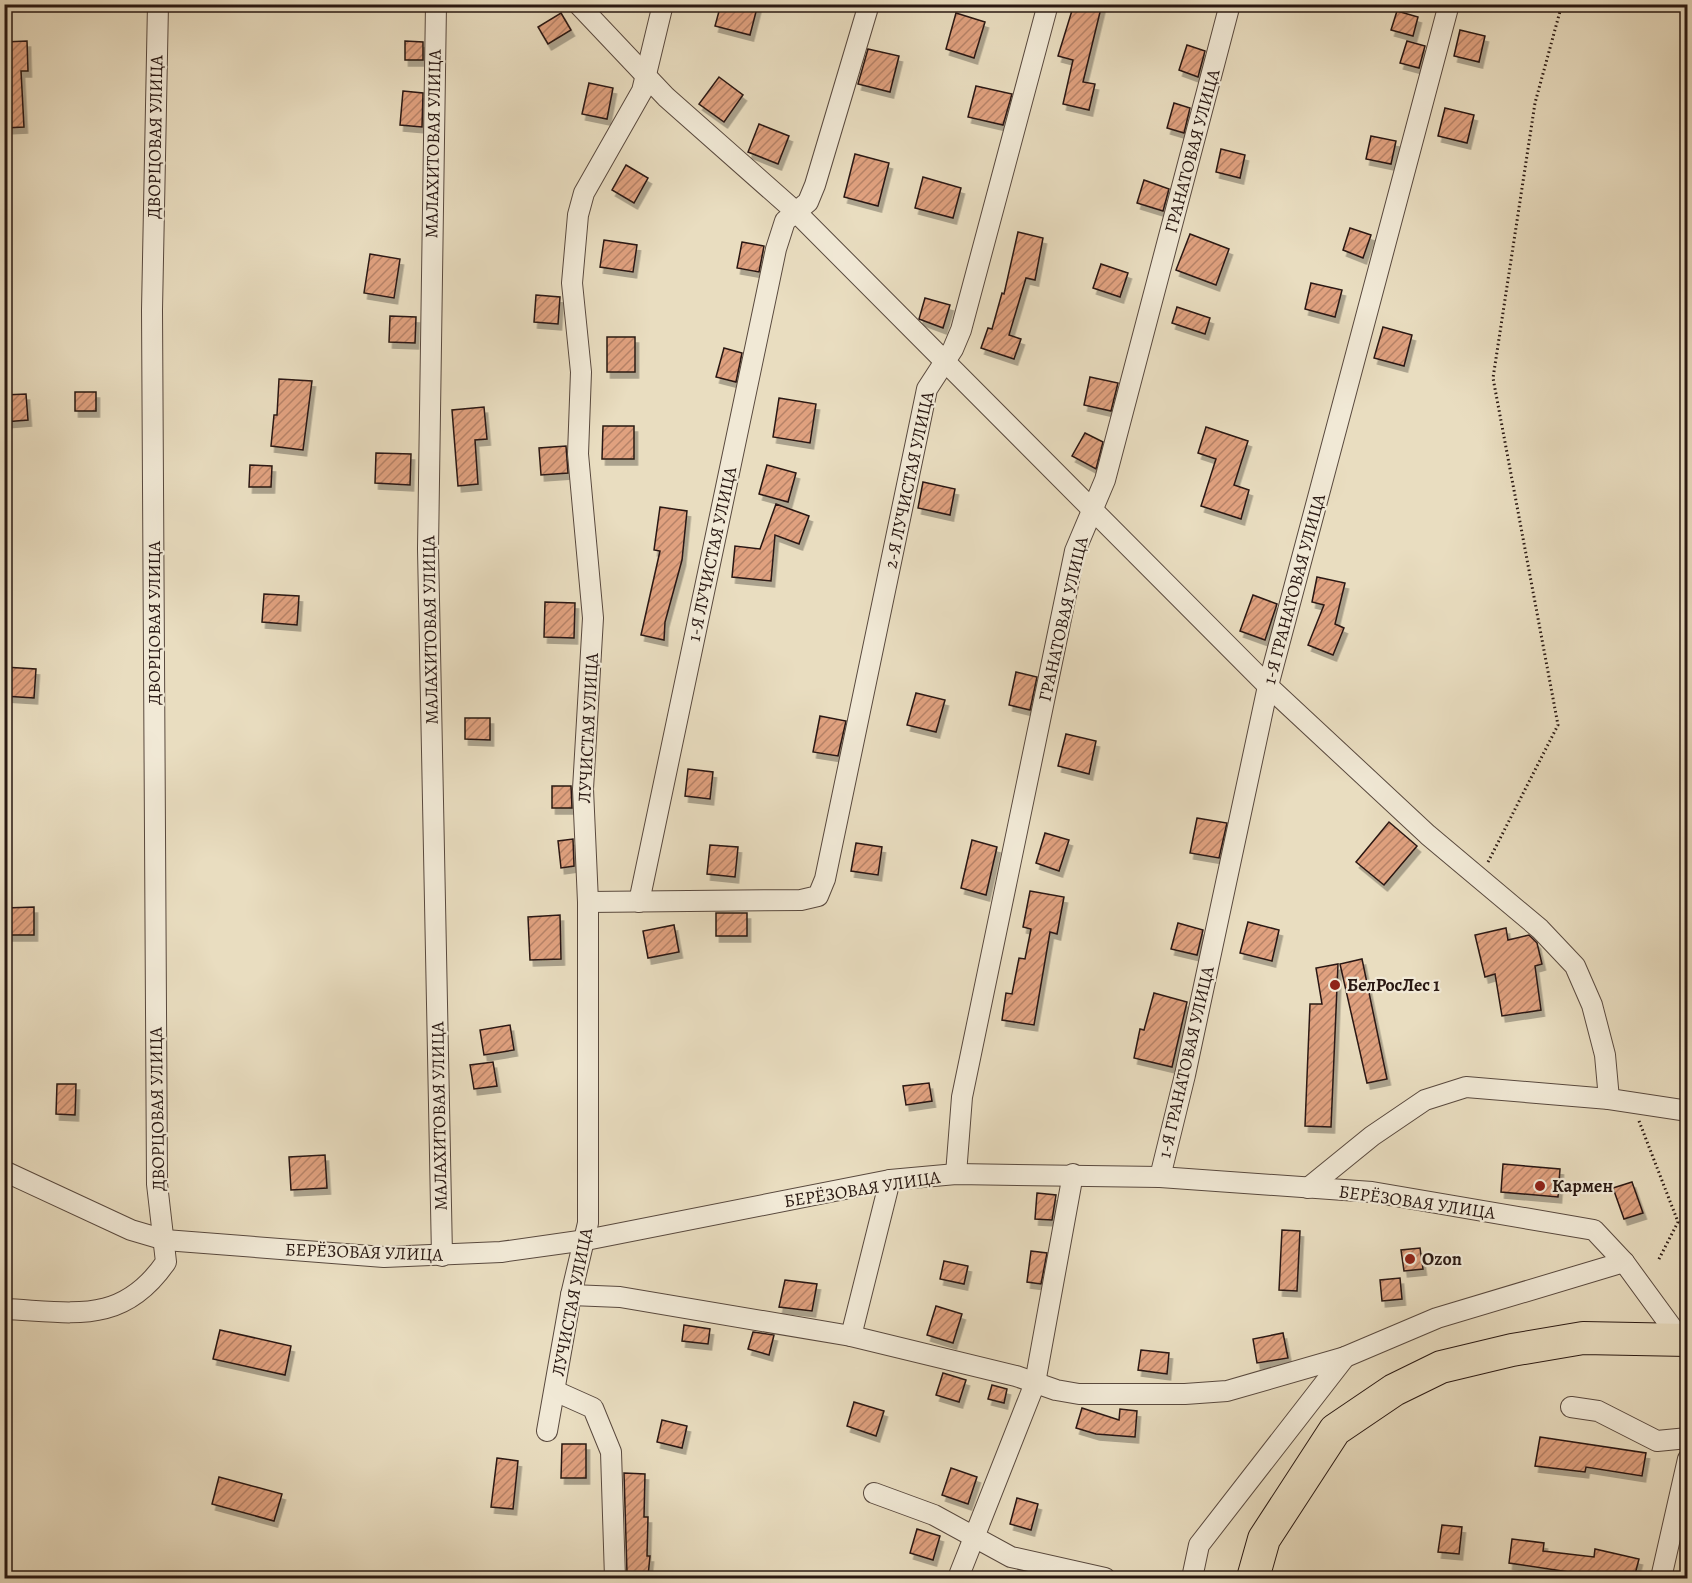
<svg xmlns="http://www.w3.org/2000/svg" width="1692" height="1583" font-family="Alegreya,serif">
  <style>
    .building { fill: url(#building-hatch); stroke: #291812; stroke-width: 1.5; filter: url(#shadow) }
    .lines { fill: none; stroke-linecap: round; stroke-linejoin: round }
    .minor-casing { stroke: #59493e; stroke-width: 22 }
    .primary-casing { stroke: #291812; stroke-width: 34 }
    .path { stroke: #291812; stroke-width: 3; stroke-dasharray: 1.5 3; stroke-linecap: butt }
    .minor { stroke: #f1e9d6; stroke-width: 20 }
    .primary { stroke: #e9ddc0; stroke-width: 32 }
    .poi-dot { fill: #8f2418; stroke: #f1e9d6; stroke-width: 2 }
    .labels { text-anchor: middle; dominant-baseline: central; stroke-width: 4.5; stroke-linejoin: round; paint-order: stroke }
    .street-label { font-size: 18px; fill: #291812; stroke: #f1e9d6 }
    .poi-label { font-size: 18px; font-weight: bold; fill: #291812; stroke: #f1e9d6; text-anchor: start }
  </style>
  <defs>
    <pattern id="building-hatch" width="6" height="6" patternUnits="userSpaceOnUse" patternTransform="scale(1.5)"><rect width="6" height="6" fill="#e0a17f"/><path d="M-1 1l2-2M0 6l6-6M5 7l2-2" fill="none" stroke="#b68267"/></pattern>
    <filter id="shadow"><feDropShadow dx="3.5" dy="6" stdDeviation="0" flood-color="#0004"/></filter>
  </defs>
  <rect width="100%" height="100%" fill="#e9ddc0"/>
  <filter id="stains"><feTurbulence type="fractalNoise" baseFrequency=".00333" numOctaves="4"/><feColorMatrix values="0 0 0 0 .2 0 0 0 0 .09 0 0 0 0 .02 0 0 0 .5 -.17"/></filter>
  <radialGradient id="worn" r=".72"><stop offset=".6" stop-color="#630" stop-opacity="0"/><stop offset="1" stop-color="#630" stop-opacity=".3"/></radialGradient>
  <g class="building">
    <path d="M721 4H758L750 35 715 26Z"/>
    <path d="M1074 4H1102L1083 82 1095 84 1089 110 1063 104 1073 60 1058 56Z"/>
    <path d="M1397 11 1418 17 1413 36 1391 30Z"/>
    <path d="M561 13 571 30 548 44 538 27Z"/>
    <path d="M956 13 985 22 974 58 946 49Z"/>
    <path d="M1460 30 1485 36 1479 62 1454 56Z"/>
    <path d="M27 41 28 71H21L24 127 4 128V42Z"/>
    <path d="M405 41 423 42V60H405Z"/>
    <path d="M1407 41 1425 46 1419 68 1400 63Z"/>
    <path d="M1187 45 1205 51 1198 77 1179 70Z"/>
    <path d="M868 49 899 56 890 92 858 84Z"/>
    <path d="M719 77 743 95 724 122 699 104Z"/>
    <path d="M589 83 613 88 607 119 582 114Z"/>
    <path d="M976 86 1012 94 1003 125 968 117Z"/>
    <path d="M403 91 423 93 422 127 400 125Z"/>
    <path d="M1174 103 1190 108 1184 133 1167 128Z"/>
    <path d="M1445 108 1474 115 1467 143 1438 136Z"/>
    <path d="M759 124 789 136 778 164 748 152Z"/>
    <path d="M1371 136 1396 141 1391 164 1366 159Z"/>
    <path d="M1221 149 1245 155 1240 178 1216 172Z"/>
    <path d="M855 154 889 163 878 206 844 197Z"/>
    <path d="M626 165 648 178 634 203 612 190Z"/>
    <path d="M923 177 961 188 953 218 915 208Z"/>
    <path d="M1144 180 1169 189 1163 211 1137 203Z"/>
    <path d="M1350 228 1371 235 1363 258 1343 250Z"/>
    <path d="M1018 232 1043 238 1035 280 1026 278 1009 335 1021 339 1014 359 981 348 988 328 992 329 1002 293 1004 294Z"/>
    <path d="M1190 234 1229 249 1216 285 1176 270Z"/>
    <path d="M604 240 637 245 633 272 600 267Z"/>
    <path d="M742 242 764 246 759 272 737 268Z"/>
    <path d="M370 254 400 259 394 298 364 293Z"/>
    <path d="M1101 264 1128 273 1120 297 1093 288Z"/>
    <path d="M1311 283 1342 290 1335 317 1305 309Z"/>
    <path d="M536 295 560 297 558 324 534 322Z"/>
    <path d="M925 298 950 305 943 328 919 319Z"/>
    <path d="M1177 307 1210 318 1205 334 1172 323Z"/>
    <path d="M390 316 416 317 415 343 389 342Z"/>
    <path d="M1383 327 1412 335 1404 366 1374 358Z"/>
    <rect x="607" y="337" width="28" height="35"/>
    <path d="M724 348 742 353 736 382 716 377Z"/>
    <path d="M1090 377 1118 383 1111 411 1084 405Z"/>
    <path d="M279 379 312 381 303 450 271 446 274 415H277Z"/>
    <rect x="75" y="392" width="21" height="19"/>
    <path d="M26 394 28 420 4 422V395Z"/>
    <path d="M779 398 816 404 810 443 773 437Z"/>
    <path d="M484 407 487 439 475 440 478 484 458 486 452 410Z"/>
    <path d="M603 426H634V459H602Z"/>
    <path d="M1206 427 1248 441 1234 485 1249 490 1241 519 1201 506 1216 459 1198 453Z"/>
    <path d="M1085 433 1103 442 1096 469 1072 456Z"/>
    <path d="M566 446 568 473 541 475 539 448Z"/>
    <path d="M376 453 411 454 410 485 375 483Z"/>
    <path d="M250 465 272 466 271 487H249Z"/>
    <path d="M767 465 796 473 788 502 759 494Z"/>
    <path d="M923 482 955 489 950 515 918 508Z"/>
    <path d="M776 504 809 516 799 544 775 535 771 581 732 577 735 546 760 549Z"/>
    <path d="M660 507 687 511 682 560 665 622 664 640 641 635 660 551 654 550Z"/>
    <path d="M1317 577 1345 583 1335 624 1344 628 1333 655 1308 645 1324 605 1312 602Z"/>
    <path d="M264 594 299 596 297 625 262 622Z"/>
    <path d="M1253 595 1277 604 1265 640 1240 631Z"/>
    <path d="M545 602 575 603 574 638 544 637Z"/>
    <path d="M4 667 36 669 34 698 4 696Z"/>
    <path d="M1016 672 1037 677 1030 710 1009 705Z"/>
    <path d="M916 693 945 700 936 732 907 725Z"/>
    <path d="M820 716 846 721 838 756 813 752Z"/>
    <path d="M465 718H490V740L465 739Z"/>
    <path d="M1066 734 1096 741 1089 774 1058 766Z"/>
    <path d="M688 769 713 772 710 799 685 796Z"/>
    <path d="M552 786H571L572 808H552Z"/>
    <path d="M1197 818 1227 823 1219 858 1190 853Z"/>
    <path d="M1389 822 1417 846 1384 885 1356 862Z"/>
    <path d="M1045 833 1069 840 1059 871 1036 863Z"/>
    <path d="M573 839 574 866 561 868 558 841Z"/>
    <path d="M972 840 997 847 986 895 961 888Z"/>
    <path d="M856 843 882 847 878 875 851 871Z"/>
    <path d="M710 845 738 847 735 877 707 874Z"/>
    <path d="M1030 891 1064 897 1057 934 1050 932 1034 1025 1002 1020 1006 993 1012 994 1019 958 1025 959 1031 929 1023 927Z"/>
    <path d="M34 907V935H6L5 908Z"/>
    <rect x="716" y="913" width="31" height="23"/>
    <path d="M560 915 561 959 530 960 528 917Z"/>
    <path d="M1248 922 1279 930 1272 961 1240 953Z"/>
    <path d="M1178 923 1203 930 1197 955 1171 949Z"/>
    <path d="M674 925 679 952 648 958 643 931Z"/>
    <path d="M1506 928 1508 940 1529 935 1537 943 1542 964 1535 966 1541 1010 1502 1016 1495 974 1485 977 1475 935Z"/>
    <path d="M1362 959 1387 1079 1367 1083 1340 964Z"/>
    <path d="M1338 964 1331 1127 1305 1126 1310 1004H1322L1316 968Z"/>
    <path d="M1154 993 1187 1002 1172 1067 1134 1058 1140 1029 1144 1030Z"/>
    <path d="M510 1025 514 1050 484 1055 480 1030Z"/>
    <path d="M493 1062 497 1086 474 1089 470 1065Z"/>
    <path d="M929 1083 932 1101 906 1105 903 1086Z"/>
    <path d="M57 1084H76L75 1115 56 1114Z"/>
    <path d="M325 1155 327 1188 291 1190 289 1157Z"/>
    <path d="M1503 1164 1560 1169 1558 1197 1501 1192Z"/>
    <path d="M1632 1182 1643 1213 1624 1219 1613 1188Z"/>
    <path d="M1037 1193 1056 1195 1052 1220 1035 1219Z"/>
    <path d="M1282 1230 1300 1231 1297 1291 1279 1290Z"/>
    <path d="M1420 1248 1423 1269 1404 1271 1401 1250Z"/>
    <path d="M1031 1251 1047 1253 1041 1284 1027 1282Z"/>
    <path d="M944 1261 968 1266 964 1284 940 1279Z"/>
    <path d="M1400 1278 1402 1299 1382 1301 1380 1280Z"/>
    <path d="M785 1280 817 1284 812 1311 779 1307Z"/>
    <path d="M936 1306 962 1314 953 1343 927 1335Z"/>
    <path d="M684 1325 710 1329 708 1344 682 1341Z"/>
    <path d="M220 1330 291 1346 285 1375 213 1359Z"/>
    <path d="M753 1332 774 1335 769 1355 748 1349Z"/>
    <path d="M1283 1333 1288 1358 1257 1363 1253 1339Z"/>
    <path d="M1141 1350 1169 1353 1167 1374 1138 1370Z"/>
    <path d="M943 1373 966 1380 959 1402 936 1395Z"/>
    <path d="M992 1385 1007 1389 1004 1403 988 1399Z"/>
    <path d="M854 1402 884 1411 876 1436 847 1426Z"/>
    <path d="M1082 1408 1119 1420 1120 1409 1137 1411 1135 1437 1096 1434 1076 1428Z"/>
    <path d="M662 1420 687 1426 682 1448 657 1442Z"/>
    <path d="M1540 1437 1646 1453 1642 1476 1586 1467 1585 1472 1535 1466Z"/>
    <path d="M562 1444H586V1478H561Z"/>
    <path d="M497 1458 518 1461 513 1509 491 1507Z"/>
    <path d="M951 1468 977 1477 968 1504 942 1495Z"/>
    <path d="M624 1473 645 1474 644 1517H648L647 1556H650L648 1576 627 1573Z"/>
    <path d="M219 1477 282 1494 274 1521 212 1504Z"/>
    <path d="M1017 1498 1038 1504 1031 1530 1010 1524Z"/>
    <path d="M1442 1525 1462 1527 1459 1554 1438 1552Z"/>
    <path d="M917 1529 940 1536 933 1560 910 1553Z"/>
    <path d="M1512 1539 1544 1543 1543 1551 1594 1557 1595 1549 1639 1559 1634 1578H1589L1590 1575 1509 1563Z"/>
  </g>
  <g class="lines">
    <defs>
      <g id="minor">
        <path d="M436 4 428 549 442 1256"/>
        <path d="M578 4 666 97 796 212 1268 686 1428 835 1540 929 1575 966 1592 1005 1605 1055 1609 1099"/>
        <path d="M588 902 801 900 818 896 825 879 927 389 953 349 961 330 1048 4"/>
        <path d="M639 902 776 249 785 221 808 202 815 185 869 4"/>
        <path d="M4 1171 131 1230 165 1240 384 1257 501 1252 586 1240 890 1180 956 1174 1160 1177 1372 1192 1594 1230 1624 1262 1681 1340"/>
        <path d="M956 1174 962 1097 1075 551 1105 480 1230 4"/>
        <path d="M1160 1177 1185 1075 1268 686 1449 4"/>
        <path d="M1308 1188 1372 1136 1425 1100 1466 1087 1609 1099 1688 1111"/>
        <path d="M571 1295 620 1297 851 1336 1016 1376 1056 1390 1079 1394H1185L1227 1391 1345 1357 1437 1318 1624 1262"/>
        <path d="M4 1309C73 1312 122 1326 166 1262L157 1184 152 310 158 4"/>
        <path d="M851 1336 890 1180"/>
        <path d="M555 1391 593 1408 611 1452 615 1578"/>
        <path d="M1571 1407 1598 1411 1657 1441 1688 1438"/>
        <path d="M547 1431 571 1295 588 1223V902L583 789 593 618 578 454 581 372 572 283 578 215 584 193 642 91 663 4"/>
        <path d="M874 1493 934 1515 1011 1557 1105 1578"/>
        <path d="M958 1578 1035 1383 1073 1174"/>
        <path d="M1192 1578 1199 1545 1345 1357"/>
        <path d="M1661 1578 1688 1459"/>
      </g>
      <path id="primary" d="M1253 1578 1264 1539 1335 1430 1394 1390 1441 1367 1512 1350 1583 1338 1688 1340"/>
    </defs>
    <use href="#minor" class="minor-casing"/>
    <use href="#primary" class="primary-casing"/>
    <g class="path">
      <path d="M1488 862 1558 725 1493 378 1535 103 1562 4"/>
      <path d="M1639 1121 1678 1222 1658 1261"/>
    </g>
    <use href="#minor" class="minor"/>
    <use href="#primary" class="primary"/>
  </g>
  <g class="poi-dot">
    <circle cx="1335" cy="985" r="6"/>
    <circle cx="1540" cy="1186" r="6"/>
    <circle cx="1410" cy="1259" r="6"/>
  </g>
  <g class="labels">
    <g class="street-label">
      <text transform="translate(155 137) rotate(-89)">ДВОРЦОВАЯ УЛИЦА</text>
      <text transform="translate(433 144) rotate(-89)">МАЛАХИТОВАЯ УЛИЦА</text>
      <text transform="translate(1192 151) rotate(-75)">ГРАНАТОВАЯ УЛИЦА</text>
      <text transform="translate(909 480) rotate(-78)">2-Я ЛУЧИСТАЯ УЛИЦА</text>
      <text transform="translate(712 554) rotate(-78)">1-Я ЛУЧИСТАЯ УЛИЦА</text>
      <text transform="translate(1294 589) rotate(-75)">1-Я ГРАНАТОВАЯ УЛИЦА</text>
      <text transform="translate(1063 619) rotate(-77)">ГРАНАТОВАЯ УЛИЦА</text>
      <text transform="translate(154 623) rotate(-90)">ДВОРЦОВАЯ УЛИЦА</text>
      <text transform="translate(430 630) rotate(-91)">МАЛАХИТОВАЯ УЛИЦА</text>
      <text transform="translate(588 728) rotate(-87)">ЛУЧИСТАЯ УЛИЦА</text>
      <text transform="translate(1186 1062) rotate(-77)">1-Я ГРАНАТОВАЯ УЛИЦА</text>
      <text transform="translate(157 1109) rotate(-91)">ДВОРЦОВАЯ УЛИЦА</text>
      <text transform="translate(439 1116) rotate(-91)">МАЛАХИТОВАЯ УЛИЦА</text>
      <text transform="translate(862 1189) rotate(-9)">БЕРЁЗОВАЯ УЛИЦА</text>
      <text transform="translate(1417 1202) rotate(8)">БЕРЁЗОВАЯ УЛИЦА</text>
      <text transform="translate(364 1252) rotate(2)">БЕРЁЗОВАЯ УЛИЦА</text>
      <text transform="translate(572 1302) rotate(-79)">ЛУЧИСТАЯ УЛИЦА</text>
    </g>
    <g class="poi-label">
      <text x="1347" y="985">БелРосЛес 1</text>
      <text x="1552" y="1186">Кармен</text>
      <text x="1422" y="1259">Ozon</text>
    </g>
  </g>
  <rect width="1692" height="1583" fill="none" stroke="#e9ddc0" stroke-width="24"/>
  <rect x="6" y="6" width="1680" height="1571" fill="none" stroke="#291812" stroke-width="3"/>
  <rect x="12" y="12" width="1668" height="1559" fill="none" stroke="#291812" stroke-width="1.5"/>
  <rect width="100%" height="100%" filter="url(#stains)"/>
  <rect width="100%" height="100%" fill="url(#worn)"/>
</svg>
